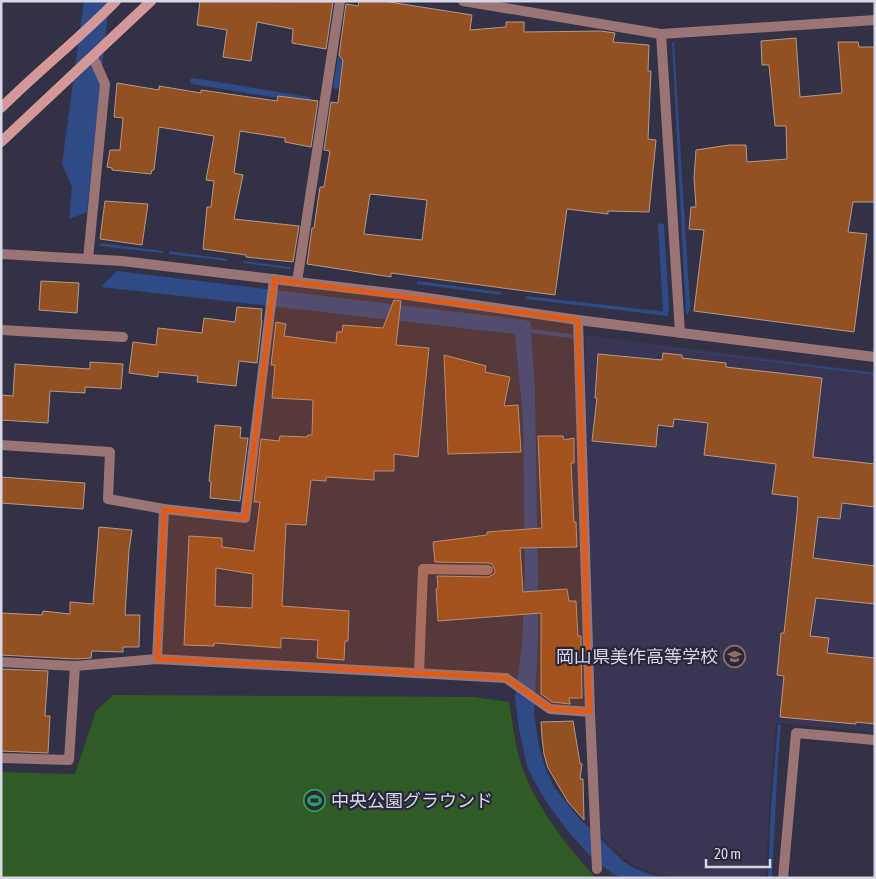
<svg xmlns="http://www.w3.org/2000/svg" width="876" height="879" font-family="'Asap Condensed','Noto Sans JP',sans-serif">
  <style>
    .built { fill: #383652 }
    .green { fill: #315b24 }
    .water { fill: #2e4a87 }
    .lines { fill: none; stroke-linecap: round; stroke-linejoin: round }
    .stream { stroke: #2e4a87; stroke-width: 6 }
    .building { fill: #935023; stroke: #b4998b; fill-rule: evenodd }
    .street { stroke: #9b7475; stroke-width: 10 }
    .secondary { stroke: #d59899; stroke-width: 10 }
    .marked { fill: #e8590c; fill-opacity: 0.2; stroke: #e8590c; stroke-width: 4; stroke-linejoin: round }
    .labels { text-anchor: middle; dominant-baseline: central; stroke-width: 4.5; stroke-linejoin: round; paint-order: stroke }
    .poi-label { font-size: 18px; fill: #d7d7e5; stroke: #28273b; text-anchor: end }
  </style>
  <rect width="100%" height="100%" fill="#323146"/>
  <path class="built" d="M585 335 875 372V732L776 723 769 806 766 878H669L635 866 625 859 600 836 587 466Z"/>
  <path class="green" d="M113 695 474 697 509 702C513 724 515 749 523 770 538 809 568 848 596 878H1V772L75 774 96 711Z"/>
  <g class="water">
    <path d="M84 1H109L87 212 69 219 72 187 62 164Z"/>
    <path d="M672 42H674L690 307 688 314H686Z"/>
    <path d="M100 243 163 251V253L99 246Z"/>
    <path d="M169 251 227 259V261L169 254Z"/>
    <path d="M244 261 290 267V269L243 263Z"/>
    <path d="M117 271 525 320 530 322 532 329 584 336V338L875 373V375L585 338 584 340 531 333 535 389 538 586V642L534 713 539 747 546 770 554 787 577 816 623 861 634 868 660 878H623L613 874 591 857 567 830 547 803 533 779 527 766 519 729 515 697 522 645 525 572 523 419 515 334 101 287Z"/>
    <path d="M418 281 501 292V295L417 284Z"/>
    <path d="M526 296 668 312V316L526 299Z"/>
    <path d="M778 724 781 725 778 760 772 878H768L771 807Z"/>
  </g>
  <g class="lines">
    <g class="stream">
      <path d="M193 81 308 100"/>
      <path d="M336 86 342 52"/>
      <path d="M661 226 666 310"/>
    </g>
  </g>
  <g class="building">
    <path d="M200 1 333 2 326 49 292 43 293 29 257 22 251 61 223 57 227 30 197 25Z"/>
    <path d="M359 1H383L472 15 470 30 506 27V22H524V32L601 31 615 33 613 42 649 45 648 71H651L648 139 656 140 649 212 608 211V214L567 209 555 295 391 273V277L307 264 312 228H314L320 187H324L330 151 324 150 331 102 338 103 343 60 339 55 346 4 358 6ZM370 194 427 200 422 240 364 234Z"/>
    <path d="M796 38 800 97 842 93 838 42H858L859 47H875V202H853L848 232 867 234 854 332 694 311 704 230 689 229 691 207H696L694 178 696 150 729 145H746L747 162 787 159 786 126H775L769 65H762L761 41Z"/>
    <path d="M117 83 159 90V86L201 93V90L277 101 278 96 318 101 311 147 285 142V138L240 131 234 173 243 175 234 219 299 226 293 262 246 257V255L203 249 207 207H211L214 181 206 180 214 136 159 127 154 170H152L151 174 112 170V168L107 167 110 150H120L123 118 114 117Z"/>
    <path d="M105 201 148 204 142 245 100 239Z"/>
    <path d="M41 281 79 283 77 313 39 310Z"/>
    <path d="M394 300 401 301 396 345 429 348 418 457 394 454V471H374V480L326 477V481L311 480 306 525 286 524 282 606 349 611 348 641H345L344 660 317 658 318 640 281 638V648L214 643V646L184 645 189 536 222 538V547L254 551 260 502H254L261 439 279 441 280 436 307 437 308 435H312L313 400 272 398 275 365H271L276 322 286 324 284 336 336 343 337 332H342L343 325 383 328ZM216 568 253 574 252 608 215 606Z"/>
    <path d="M237 307 262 309 261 319 262 320 257 363 239 361 236 386 197 382 198 376 158 372V377L129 373 133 342 156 345 158 328 202 333 204 318 235 322Z"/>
    <path d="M663 353 682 355V358L726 363V367L822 378 813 457 875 464V507L842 503 840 519 818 517 813 558 875 566V604L816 598 810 636 829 638 827 653 875 658V724L856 722V724L780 717 784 676 777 675 781 633H784L797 514 798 497 772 494 776 464 704 455 708 423 674 419 673 427 658 425 656 447 592 441 597 398H595L598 354 662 360Z"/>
    <path d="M444 355 486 366 485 372 510 377 504 406 518 405 521 452 448 454Z"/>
    <path d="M90 362 123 364 121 389 85 387V393L50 391 48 423 1 420V395L13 396 15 364 90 369Z"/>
    <path d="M215 425 241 427 240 438H248L240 501 210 498 211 482 209 481Z"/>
    <path d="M538 436H563L564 440 574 438V463H571L574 522H576L577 547 520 548 523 592 567 589 569 601H576L578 636H581L582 698H569L570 704 552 702 541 694V613L438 621 436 589 438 588 437 576 488 577 494 574 495 570 492 564 488 563 435 562 433 542 487 535V532L542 528Z"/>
    <path d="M1 477 85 483 83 509 1 503Z"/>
    <path d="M99 527 132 530 129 550 125 615H140L139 647H123V652L92 651 91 658 75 659 1 655V613L42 615 43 611 70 614V602L93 604Z"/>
    <path d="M1 669 48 671 45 716H50L48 753 1 751Z"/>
    <path d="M573 721 580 763 582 764 580 779H583L584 820 568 802 548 768 544 754 542 737 541 722Z"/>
  </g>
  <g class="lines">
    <g class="street">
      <path d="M463 1 661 34 875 20"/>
      <path d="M661 34 680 333"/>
      <path d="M1 254 122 261 407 295 578 320 875 357"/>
      <path d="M88 259 105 84 93 57"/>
      <path d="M297 282 340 1"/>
      <path d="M578 320 590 712 597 869"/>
      <path d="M1 330 123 337"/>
      <path d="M1 445 110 452 108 499 164 509 245 518 274 279"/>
      <path d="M157 659 164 509"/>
      <path d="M1 662 75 666"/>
      <path d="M419 673 423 569 488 570"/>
      <path d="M1 758 69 760 75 666 157 659 506 678 550 709 590 712"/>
      <path d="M783 878 796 733 875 740"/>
    </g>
    <g class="secondary">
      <path d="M1 108C38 71 79 39 116 1"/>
      <path d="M1 142 151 1"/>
    </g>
  </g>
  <path class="marked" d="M274 279 578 320 590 712 550 709 506 678 157 659 164 509 245 518Z"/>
  <defs>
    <symbol id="school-ring" viewBox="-11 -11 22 22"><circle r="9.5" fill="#28273b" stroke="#8d6e63" stroke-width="1.5"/><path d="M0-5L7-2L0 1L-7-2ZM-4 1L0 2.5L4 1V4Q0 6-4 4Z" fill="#8d6e63"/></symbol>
    <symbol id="stadium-ring" viewBox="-11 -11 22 22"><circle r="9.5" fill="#28273b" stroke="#2e9e5b" stroke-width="1.5"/><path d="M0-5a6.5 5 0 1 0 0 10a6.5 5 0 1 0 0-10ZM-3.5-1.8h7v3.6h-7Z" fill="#2e9e5b"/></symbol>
  </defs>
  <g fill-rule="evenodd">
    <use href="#school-ring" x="722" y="644" width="25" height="25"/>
    <use href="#stadium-ring" x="302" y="788" width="25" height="25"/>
  </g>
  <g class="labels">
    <g class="poi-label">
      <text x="718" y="656">岡山県美作高等学校</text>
      <text x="331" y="800" text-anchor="start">中央公園グラウンド</text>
    </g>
  </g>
  <rect width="876" height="879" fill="none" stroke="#d7d7e5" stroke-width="5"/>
  <path d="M706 859v8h64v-8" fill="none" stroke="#d7d7e5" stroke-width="2.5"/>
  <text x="714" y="859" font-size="15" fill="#d7d7e5" stroke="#28273b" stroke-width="4" paint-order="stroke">20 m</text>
</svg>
